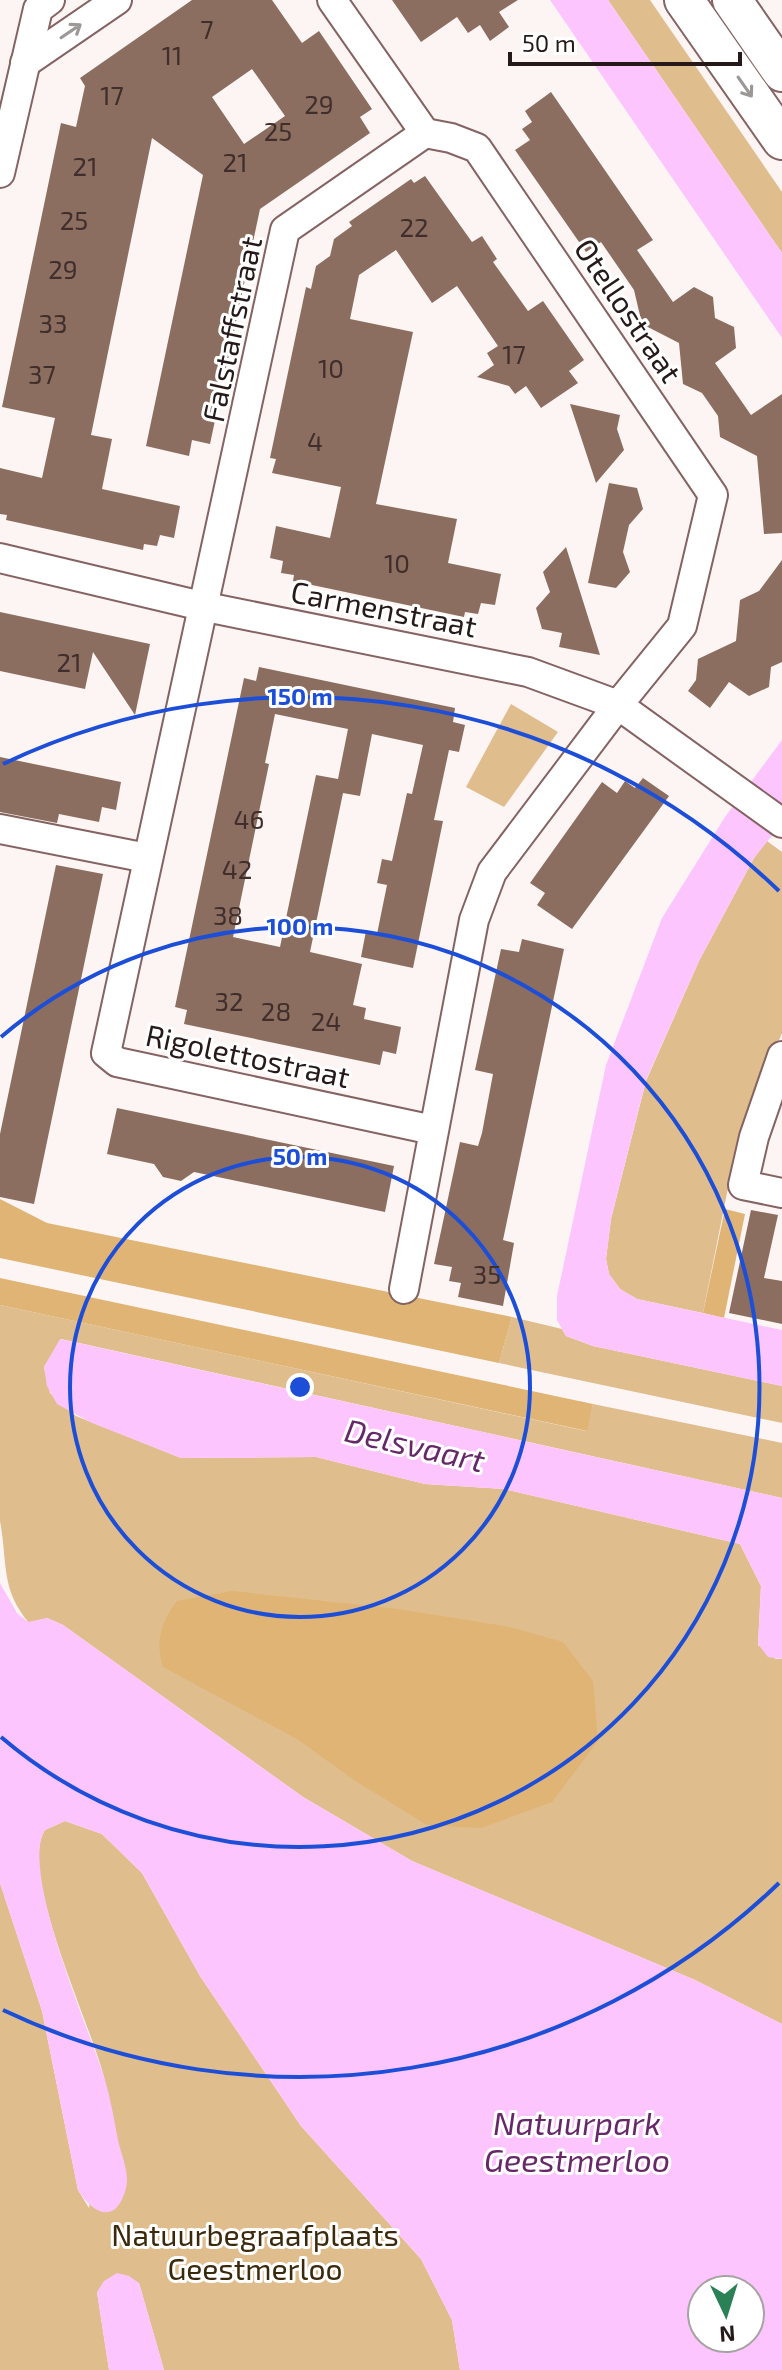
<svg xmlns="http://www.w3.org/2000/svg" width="782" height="2370" font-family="'Exo 2',sans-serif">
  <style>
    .green { fill: #dfbd8d }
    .forest { fill: #dfb475 }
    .water { fill: #fdc5fd; fill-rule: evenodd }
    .building { fill: #8b6e60; fill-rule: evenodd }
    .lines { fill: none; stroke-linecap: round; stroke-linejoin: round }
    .street-casing { stroke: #846362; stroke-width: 32 }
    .secondary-casing { stroke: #846362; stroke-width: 42 }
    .street { stroke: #fff; stroke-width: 28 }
    .secondary { stroke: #fff; stroke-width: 38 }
    .oneway { stroke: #9d9898 }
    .ring { fill: none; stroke: #1d4ed8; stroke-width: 4 }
    .labels { text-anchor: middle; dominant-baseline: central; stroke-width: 6; stroke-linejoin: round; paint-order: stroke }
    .number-label { font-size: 26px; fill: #3f2e2b }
    .street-label { font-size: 30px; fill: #261919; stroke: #fff }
    .park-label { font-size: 30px; fill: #3b290c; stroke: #fff }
    .water-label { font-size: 32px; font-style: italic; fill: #672869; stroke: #fff }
    .centre { fill: #1d4ed8; stroke: #fff; stroke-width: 4 }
    .ring-label { font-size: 24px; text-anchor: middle; font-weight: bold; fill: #1d4ed8; stroke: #fff; stroke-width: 6; stroke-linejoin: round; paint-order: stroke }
  </style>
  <rect width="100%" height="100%" fill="#fdf5f4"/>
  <g class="green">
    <path d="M608 0H650L782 192V253Z"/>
    <path d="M511 704 558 732 504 807 466 787Z"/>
    <path d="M767 841 782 852V1033L746 1122 731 1173 703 1313 637 1299 620 1289 609 1274 606 1259 611 1219 646 1081 699 961 754 858Z"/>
    <path d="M0 1305 586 1431 593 1404 782 1443V1498L61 1339 44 1367 50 1393 76 1416 181 1458 316 1457 425 1484 504 1489 740 1544 761 1586 758 1645 776 1659H782V2024L695 1980 412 1861 303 1797 63 1625 47 1618 29 1623C0 1588 8 1564 0 1521Z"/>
    <path d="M512 1317 562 1329 566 1336 593 1346 782 1386V1423L499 1363Z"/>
    <path d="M65 1821 102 1834 142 1873 200 1976 301 2126 421 2259 452 2320 460 2370H164L139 2283 97 2292 109 2370H0V1883L42 2011 78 2190 89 2208C92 2182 109 2100 105 2081 93 2028 17 1873 45 1830Z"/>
  </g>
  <g class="forest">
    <path d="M0 1199 47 1223 512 1317 499 1363 0 1258Z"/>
    <path d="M725 1209 745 1214 724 1318 703 1313Z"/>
    <path d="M0 1278 593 1404 587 1431 0 1305Z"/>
    <path d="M232 1591 398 1609 510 1627 563 1642 593 1681 598 1741 552 1802 481 1828 427 1825 354 1780 297 1739 163 1667C155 1642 161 1622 177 1601Z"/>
  </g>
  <g class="water">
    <path d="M550 0H608L782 253V338Z"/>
    <path d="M782 740V823L754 858 699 961 646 1080 611 1219 606 1259 609 1274 620 1289 637 1299 782 1330V1386L593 1346 566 1336 557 1320V1296L606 1065 662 918 725 817Z"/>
    <path d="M60 1339 782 1498V1659L768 1657 758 1644 761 1586 740 1544 504 1489 425 1484 316 1457 181 1458 92 1423 57 1404 47 1386 44 1367Z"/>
    <path d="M0 1583 17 1613 28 1622 47 1618 63 1625 303 1797 412 1861 695 1980 782 2024V2370H460L452 2320 421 2259 301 2126 200 1976 142 1873 102 1834 65 1821 45 1830C19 1870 90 2031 105 2080 111 2100 114 2120 118 2140 121 2154 130 2174 126 2188 117 2224 94 2216 78 2190L42 2011 0 1883ZM702 2290H750V2338H702Z"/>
    <path d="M117 2273 129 2276 139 2283 164 2370H109L97 2292 104 2281Z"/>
  </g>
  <g class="building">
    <path d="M192 0H272L302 43 319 31 372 109 360 117 370 133 260 209 210 444 192 440 189 456 146 446 203 175 152 138 91 435 112 439 102 489 180 506 174 538 160 535 157 546 144 544 143 550 6 520 7 515 0 514V468L42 478 55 418 2 407 61 123 76 127 85 86 80 78ZM252 69 285 116 244 144 212 97Z"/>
    <path d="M392 0H518L499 12 509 27 490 41 480 25 468 33 457 17 421 42Z"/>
    <path d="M551 92 653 240 637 250 673 302 694 287 713 297 715 318 734 327 736 348 715 363 751 415 782 394V533L764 534 757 456 720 437 718 416 702 393 683 384 679 343 642 324 634 290 601 242 586 252 515 150 530 140 522 129 532 122 525 111Z"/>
    <path d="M425 176 472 242 482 236 497 259 493 262 528 311 543 301 584 360 569 371 578 383 541 408 526 386 515 394 509 386 477 377 494 365 487 353 498 346 457 286 432 303 396 250 359 275 350 319 413 332 376 504 457 519 448 563 501 574 495 605 481 603 478 614 465 612 464 617 293 581 294 575 281 573 283 561 270 558 276 526 330 538 341 487 272 473 276 459 270 458 306 287 311 289 316 266 330 256 334 239 352 226 349 222 411 179 414 183Z"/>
    <path d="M570 404 620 415 617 429 624 450 596 483Z"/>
    <path d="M609 483 637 488 643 509 629 525 623 552 630 572 616 588 588 583Z"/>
    <path d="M566 547 600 655 559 647 562 633 542 629 536 608 550 592 543 572Z"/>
    <path d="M782 560V662L771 667 769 687 749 696 729 682 710 708 688 691 696 680 698 659 736 641 740 600 759 591Z"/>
    <path d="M0 612 150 644 135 715 93 652 85 689 0 671Z"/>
    <path d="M259 667 455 708 453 722 465 725 459 752 449 750 434 820 443 821 413 968 361 957 366 931 377 934 387 885 377 883 382 859 392 861 407 793 412 794 423 745 372 734 360 796 343 793 310 952 362 964 353 1005 366 1008 364 1019 401 1027 396 1054 383 1051 380 1065 184 1024 187 1010 175 1007 244 678 256 681ZM275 714 348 729 338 779 316 775 280 947 233 937 269 764 265 763Z"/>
    <path d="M0 757 121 782 116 810 102 807 99 822 59 814 57 823 0 812Z"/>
    <path d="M643 778 669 796 572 929 537 905 545 893 530 883 602 782 617 793 625 781 635 788Z"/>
    <path d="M56 865 103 874 34 1204 0 1197V1134Z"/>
    <path d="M522 939 564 949 503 1240 514 1243 503 1306 458 1297 461 1283 449 1281 452 1267 434 1264 460 1142 478 1146 482 1133 493 1074 475 1070 501 949 519 952Z"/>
    <path d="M117 1108 394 1166 385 1212 194 1172 181 1181 163 1177 154 1164 107 1154Z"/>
    <path d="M751 1210 778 1215 764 1278 782 1281V1324L729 1313Z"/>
  </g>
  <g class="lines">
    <defs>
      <g id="street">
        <path d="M332 0 425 133 451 138 477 148 713 495 682 626 618 705 492 872 474 920 404 1289"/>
        <path d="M25 63 117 0"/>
        <path d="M425 133 285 230 106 1053 117 1062 433 1130"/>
        <path d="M0 173 38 9 50 0"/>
        <path d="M0 558 206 607 528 672 618 705 782 823"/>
        <path d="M0 829 147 858"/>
        <path d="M782 1056 754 1137 743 1185 782 1193"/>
      </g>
      <g id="secondary">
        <path d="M684 0 782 140"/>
        <path d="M732 0 782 72"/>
      </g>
    </defs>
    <use href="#street" class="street-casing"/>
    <use href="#secondary" class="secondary-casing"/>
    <use href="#street" class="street"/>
    <use href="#secondary" class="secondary"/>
  </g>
  <defs><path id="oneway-shaft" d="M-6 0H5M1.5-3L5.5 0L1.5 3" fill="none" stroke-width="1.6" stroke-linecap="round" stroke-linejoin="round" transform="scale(2)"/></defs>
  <g class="oneway">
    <use href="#oneway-shaft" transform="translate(71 31) rotate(-34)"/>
    <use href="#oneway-shaft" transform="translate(745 87) rotate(55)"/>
  </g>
  <g class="ring">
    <circle cx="300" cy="1387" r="230"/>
    <path d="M1 1037A460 460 0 1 1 1 1737"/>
    <path d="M779 1883A690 690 0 0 1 3 2010M3 764A690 690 0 0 1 779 891"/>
  </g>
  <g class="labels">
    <g class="number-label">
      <text x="207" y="28">7</text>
      <text x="172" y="54">11</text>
      <text x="112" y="94">17</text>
      <text x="319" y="103">29</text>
      <text x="278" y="130">25</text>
      <text x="235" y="161">21</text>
      <text x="85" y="165">21</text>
      <text x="74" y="219">25</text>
      <text x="414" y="226">22</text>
      <text x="63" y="268">29</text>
      <text x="53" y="322">33</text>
      <text x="514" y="353">17</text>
      <text x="331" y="367">10</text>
      <text x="42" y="373">37</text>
      <text x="315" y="440">4</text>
      <text x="397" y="562">10</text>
      <text x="69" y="661">21</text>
      <text x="249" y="818">46</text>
      <text x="237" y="868">42</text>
      <text x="228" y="914">38</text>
      <text x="229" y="1000">32</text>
      <text x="276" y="1010">28</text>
      <text x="326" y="1020">24</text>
      <text x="487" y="1273">35</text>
    </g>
    <g class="street-label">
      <text transform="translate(629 310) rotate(56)">Otellostraat</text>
      <text transform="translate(231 329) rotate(-78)">Falstaffstraat</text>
      <text transform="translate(384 608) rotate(11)">Carmenstraat</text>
      <text transform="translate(248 1055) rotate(12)">Rigolettostraat</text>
    </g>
    <g class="park-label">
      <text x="255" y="2234">Natuurbegraafplaats<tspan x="255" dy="34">Geestmerloo</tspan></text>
    </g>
    <g class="water-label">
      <text transform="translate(415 1444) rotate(13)">Delsvaart</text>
      <text x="577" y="2122">Natuurpark<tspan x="577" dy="37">Geestmerloo</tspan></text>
    </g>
  </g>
  <circle cx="300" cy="1387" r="12" class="centre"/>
  <g class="ring-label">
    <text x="300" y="705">150 m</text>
    <text x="300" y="935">100 m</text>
    <text x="300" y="1165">50 m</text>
  </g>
  <g transform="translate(726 2314) rotate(176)"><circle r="38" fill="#ffffff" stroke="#a8a3a3" stroke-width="2"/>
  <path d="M0-6L14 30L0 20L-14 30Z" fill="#298155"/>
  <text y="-12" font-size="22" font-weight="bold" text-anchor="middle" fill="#261919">N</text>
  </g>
  <path d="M510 52v12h230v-12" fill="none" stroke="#261919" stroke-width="4"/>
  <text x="522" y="52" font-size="24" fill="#261919" stroke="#ffffff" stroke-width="6" paint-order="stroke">50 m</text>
</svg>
